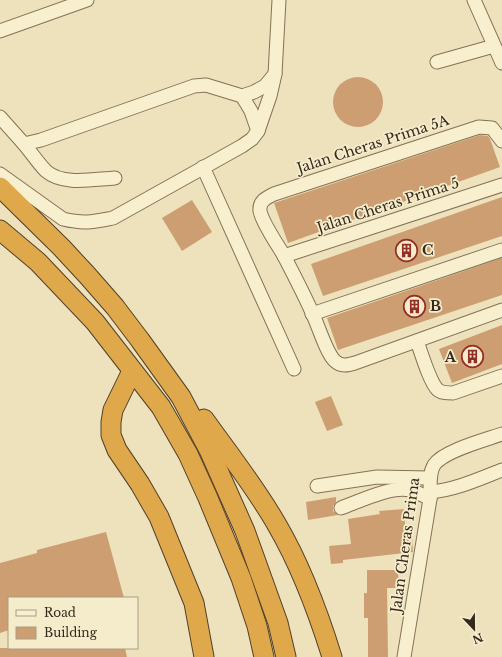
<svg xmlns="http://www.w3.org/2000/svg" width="502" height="657" font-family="'Libre Baskerville',serif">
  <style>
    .building { fill: #cc9e72 }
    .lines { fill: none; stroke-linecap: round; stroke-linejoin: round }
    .minor-casing { stroke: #857256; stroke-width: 15 }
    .highway-casing { stroke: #52402b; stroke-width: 21 }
    .minor { stroke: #f8efcf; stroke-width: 13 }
    .highway { stroke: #dfa94b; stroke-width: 19 }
    .labels { text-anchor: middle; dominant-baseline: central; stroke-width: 3.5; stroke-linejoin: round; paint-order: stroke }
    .street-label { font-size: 14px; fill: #34291b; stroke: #f5eccc }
    .poi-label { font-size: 14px; font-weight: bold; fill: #34291b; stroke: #f5eccc; text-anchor: start }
  </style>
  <rect width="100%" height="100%" fill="#ede2bc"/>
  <g class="building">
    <circle cx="358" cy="102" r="25"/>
    <path d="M480 135 488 136 490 139 500 167 288 243 274 203Z"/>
    <path d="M502 197V236L323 296 311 264Z"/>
    <path d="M192 200 212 232 182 251 162 218Z"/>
    <path d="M502 258V295L338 350 327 318Z"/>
    <path d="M502 325V364L452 383 439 349Z"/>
    <path d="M331 396 343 425 327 431 315 402Z"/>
    <path d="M336 497V502L333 506V511L338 515 308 520 306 502Z"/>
    <path d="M404 509 406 537H412L413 552 343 560V563L331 564 329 546 351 544 348 519 380 514 379 511Z"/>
    <path d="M106 532 124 598H9V630L0 633V563L37 553V550Z"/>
    <path d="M367 570H398L399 588H387L388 657H368V618H364V593H367Z"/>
    <path d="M0 648H125L127 657H0Z"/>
  </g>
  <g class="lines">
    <defs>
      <g id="minor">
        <path d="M474 0 502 63"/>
        <path d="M0 31 87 0"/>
        <path d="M437 62 494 46"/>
        <path d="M242 96 251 111 258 131"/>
        <path d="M0 117 24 144 41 140 194 86 206 85 242 96 254 92 265 86 275 74"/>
        <path d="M502 141 492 128 479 127 274 194C266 198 259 201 260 211 262 222 277 244 283 254 294 275 305 296 314 317 319 328 327 354 335 361 341 367 348 365 355 363L502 310"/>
        <path d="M24 144C31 152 38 163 46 171 63 186 94 179 115 178"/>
        <path d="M203 167 294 369"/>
        <path d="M0 174 63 219C84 224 92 222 113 218L242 146 252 139 258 131 270 96 275 74 279 0"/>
        <path d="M284 256 502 185"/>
        <path d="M312 314 502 250"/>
        <path d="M417 341C421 352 430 383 438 390 442 393 447 393 453 393L502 376"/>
        <path d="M317 486 377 477 430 478"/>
        <path d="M430 492C455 490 479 479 502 470"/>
        <path d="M341 508C360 501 390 486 410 490 417 492 423 495 430 499"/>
        <path d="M404 657 430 499C431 488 428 475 434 465 443 451 485 440 502 434"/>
      </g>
      <g id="highway">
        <path d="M0 187 62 248 87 275 115 307 140 340 181 397 209 450 245 531 278 623 286 657"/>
        <path d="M0 230 38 262 95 322 161 407 188 454 208 498 241 578 257 626 264 657"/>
        <path d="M132 371 113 410 111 422V435L117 450 140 484 159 517 194 603 204 657"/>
        <path d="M204 419C229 454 256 488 277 525 301 566 318 612 332 657"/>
      </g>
    </defs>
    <use href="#minor" class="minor-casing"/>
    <use href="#highway" class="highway-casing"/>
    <use href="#minor" class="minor"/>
    <use href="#highway" class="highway"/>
  </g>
  <defs>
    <symbol id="building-ring" viewBox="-11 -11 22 22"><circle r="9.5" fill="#f5eccc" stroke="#932e26" stroke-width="1.5"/><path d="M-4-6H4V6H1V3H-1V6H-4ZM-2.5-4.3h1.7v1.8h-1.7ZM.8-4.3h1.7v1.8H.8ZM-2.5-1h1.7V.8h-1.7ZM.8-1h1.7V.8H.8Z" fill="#932e26"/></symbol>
  </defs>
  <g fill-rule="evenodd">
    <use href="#building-ring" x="394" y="238" width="25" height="25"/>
    <use href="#building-ring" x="402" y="294" width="25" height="25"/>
    <use href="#building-ring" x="460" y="344" width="25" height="25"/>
  </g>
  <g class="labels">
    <g class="street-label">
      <text transform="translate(373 144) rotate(-18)">Jalan Cheras Prima 5A</text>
      <text transform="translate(388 205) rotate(-18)">Jalan Cheras Prima 5</text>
      <text transform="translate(405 545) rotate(-82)">Jalan Cheras Prima</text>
    </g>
    <g class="poi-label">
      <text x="422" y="250">C</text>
      <text x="430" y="306">B</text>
      <text x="456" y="357" text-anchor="end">A</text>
    </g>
  </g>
  <rect x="8" y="597" width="130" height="52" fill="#f5eccc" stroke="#a89e85"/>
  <rect x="16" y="610" width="20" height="6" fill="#f8efcf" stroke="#a89e85"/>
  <text x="44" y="617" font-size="12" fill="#34291b">Road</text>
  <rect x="16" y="627" width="20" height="12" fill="#cc9e72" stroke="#a89e85"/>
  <text x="44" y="637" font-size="12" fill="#34291b">Building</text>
  <g transform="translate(474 629) rotate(158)" stroke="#f5eccc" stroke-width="3" paint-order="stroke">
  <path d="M0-3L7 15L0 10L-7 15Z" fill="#34291b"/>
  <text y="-6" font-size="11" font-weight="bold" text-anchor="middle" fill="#34291b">N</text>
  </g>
</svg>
